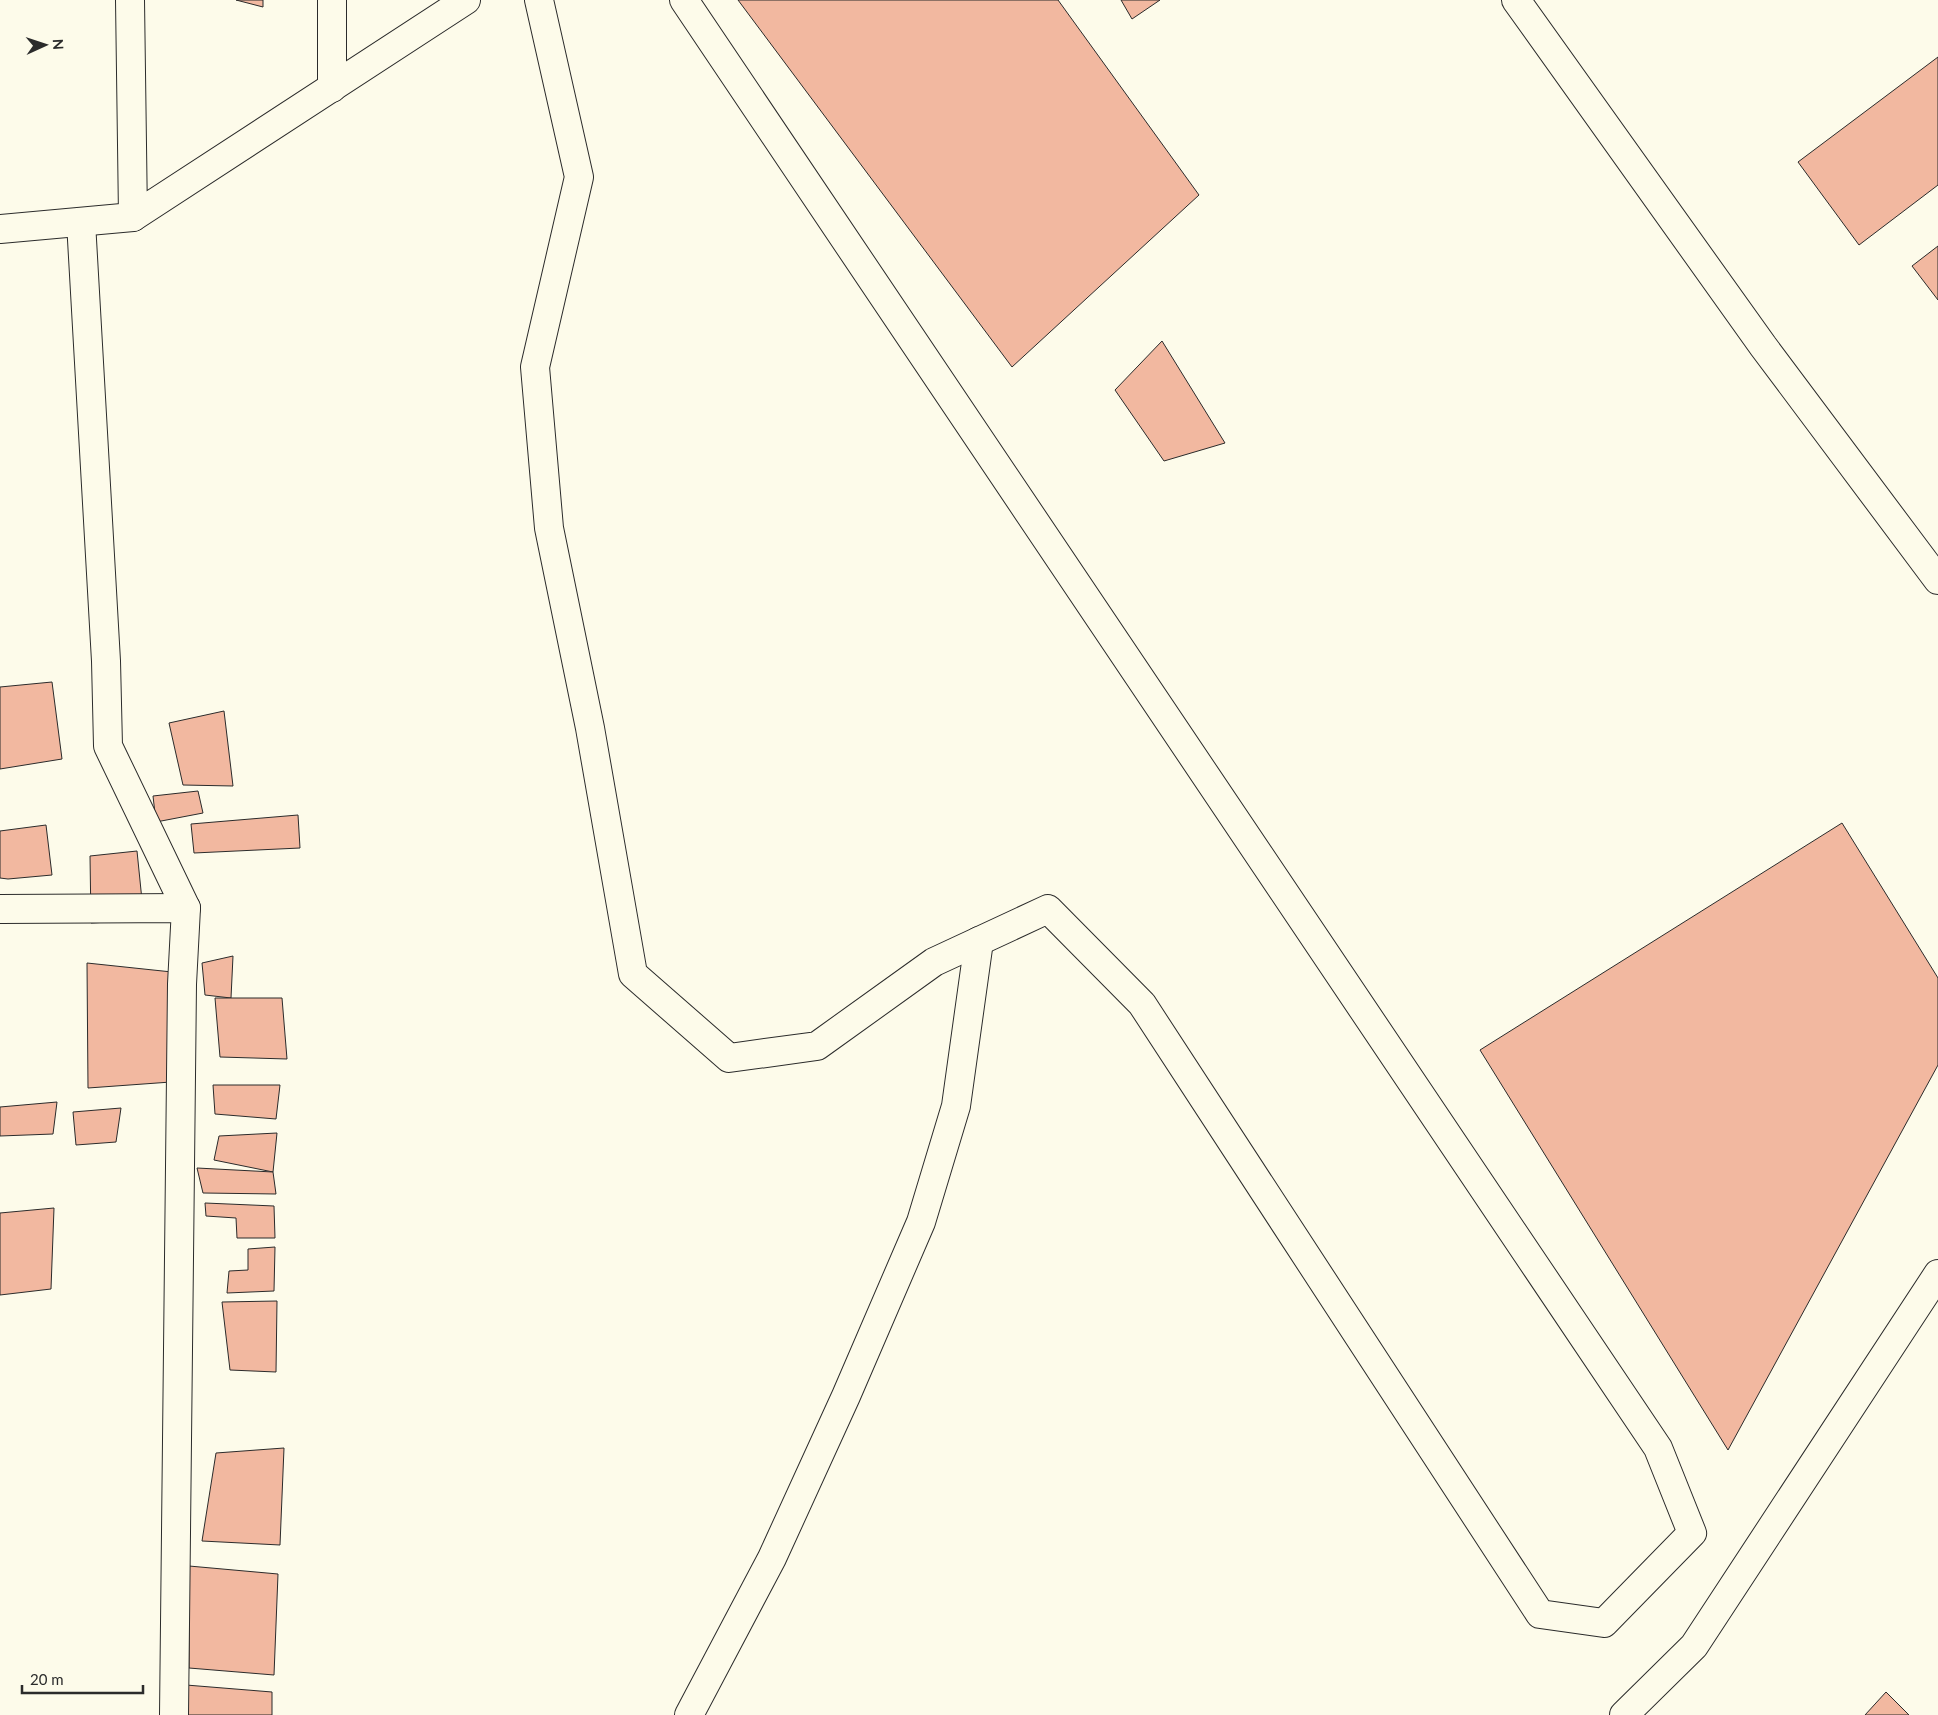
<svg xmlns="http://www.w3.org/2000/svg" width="1938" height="1715" font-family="Lato,sans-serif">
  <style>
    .building { fill: #f2b8a0; stroke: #2b2b2b }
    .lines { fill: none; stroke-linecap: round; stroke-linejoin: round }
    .minor-casing { stroke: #2b2b2b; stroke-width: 30 }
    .minor { stroke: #fdfbea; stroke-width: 28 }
  </style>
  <rect width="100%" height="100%" fill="#fdfbea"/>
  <g class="building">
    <path d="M236 0H263V7Z"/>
    <path d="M738 0H1058L1199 195 1012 367Z"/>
    <path d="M1121 0H1160L1132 19Z"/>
    <path d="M1938 57V185L1859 245 1798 162Z"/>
    <path d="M1938 246V300L1912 266Z"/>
    <path d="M1162 341 1225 443 1164 461 1115 390Z"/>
    <path d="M52 682 62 759 0 769V687Z"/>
    <path d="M224 711 233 786 183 785 169 723Z"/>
    <path d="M198 791 203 813 156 822 153 796Z"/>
    <path d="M298 815 300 848 194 853 191 824Z"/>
    <path d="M1842 823 1938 978V1065L1728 1450 1480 1050Z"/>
    <path d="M46 825 52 875 8 879 0 878V831Z"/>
    <path d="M137 851 144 920 91 923 90 856Z"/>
    <path d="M233 956 231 998 205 995 202 963Z"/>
    <path d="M87 963 172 972 171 1082 88 1088Z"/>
    <path d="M215 998H282L287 1059 220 1057Z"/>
    <path d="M213 1085H280L276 1119 215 1114Z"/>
    <path d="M57 1102 53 1134 0 1136V1107Z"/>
    <path d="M121 1108 116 1142 76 1145 73 1112Z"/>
    <path d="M277 1133 273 1172 214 1160 219 1136Z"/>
    <path d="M197 1168 273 1172 276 1194 203 1193Z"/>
    <path d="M205 1203 274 1206 275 1238H237L236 1218 206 1216Z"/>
    <path d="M54 1208 51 1289 0 1295V1213Z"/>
    <path d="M275 1247 274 1291 227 1293 229 1271 248 1270V1249Z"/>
    <path d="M277 1301 276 1372 230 1370 222 1302Z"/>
    <path d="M284 1448 280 1545 202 1541 216 1453Z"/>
    <path d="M189 1566 278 1574 274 1675 189 1668Z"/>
    <path d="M186 1685 272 1692V1715H188Z"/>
    <path d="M1886 1692 1909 1715H1865Z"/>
  </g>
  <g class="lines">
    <defs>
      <g id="minor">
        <path d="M130 0 133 217 466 0"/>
        <path d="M539 0 579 177 535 367 549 528 590 728 633 974 729 1058 817 1046 934 962 1048 909 1142 1004 1540 1614 1604 1623 1692 1533 1658 1448 684 0"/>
        <path d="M1516 0 1763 346 1938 580"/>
        <path d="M332 88V0"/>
        <path d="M81 222 106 661 108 746 186 908"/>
        <path d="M0 229 133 217"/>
        <path d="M0 909 186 908 182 984 174 1715"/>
        <path d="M689 1715 772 1558 846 1396 921 1222 956 1106 979 941"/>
        <path d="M1624 1715 1694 1646 1938 1274"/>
      </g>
    </defs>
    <use href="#minor" class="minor-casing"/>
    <use href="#minor" class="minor"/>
  </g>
  <g transform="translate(45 45) rotate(87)" stroke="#fdfbea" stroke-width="4" paint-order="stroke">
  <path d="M0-4L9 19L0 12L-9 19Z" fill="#2b2b2b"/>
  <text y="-8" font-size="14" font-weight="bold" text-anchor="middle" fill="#2b2b2b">N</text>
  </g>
  <path d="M22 1685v8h121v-8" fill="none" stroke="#2b2b2b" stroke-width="2.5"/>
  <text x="30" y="1685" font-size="15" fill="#2b2b2b" stroke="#fdfbea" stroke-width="4" paint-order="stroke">20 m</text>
</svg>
